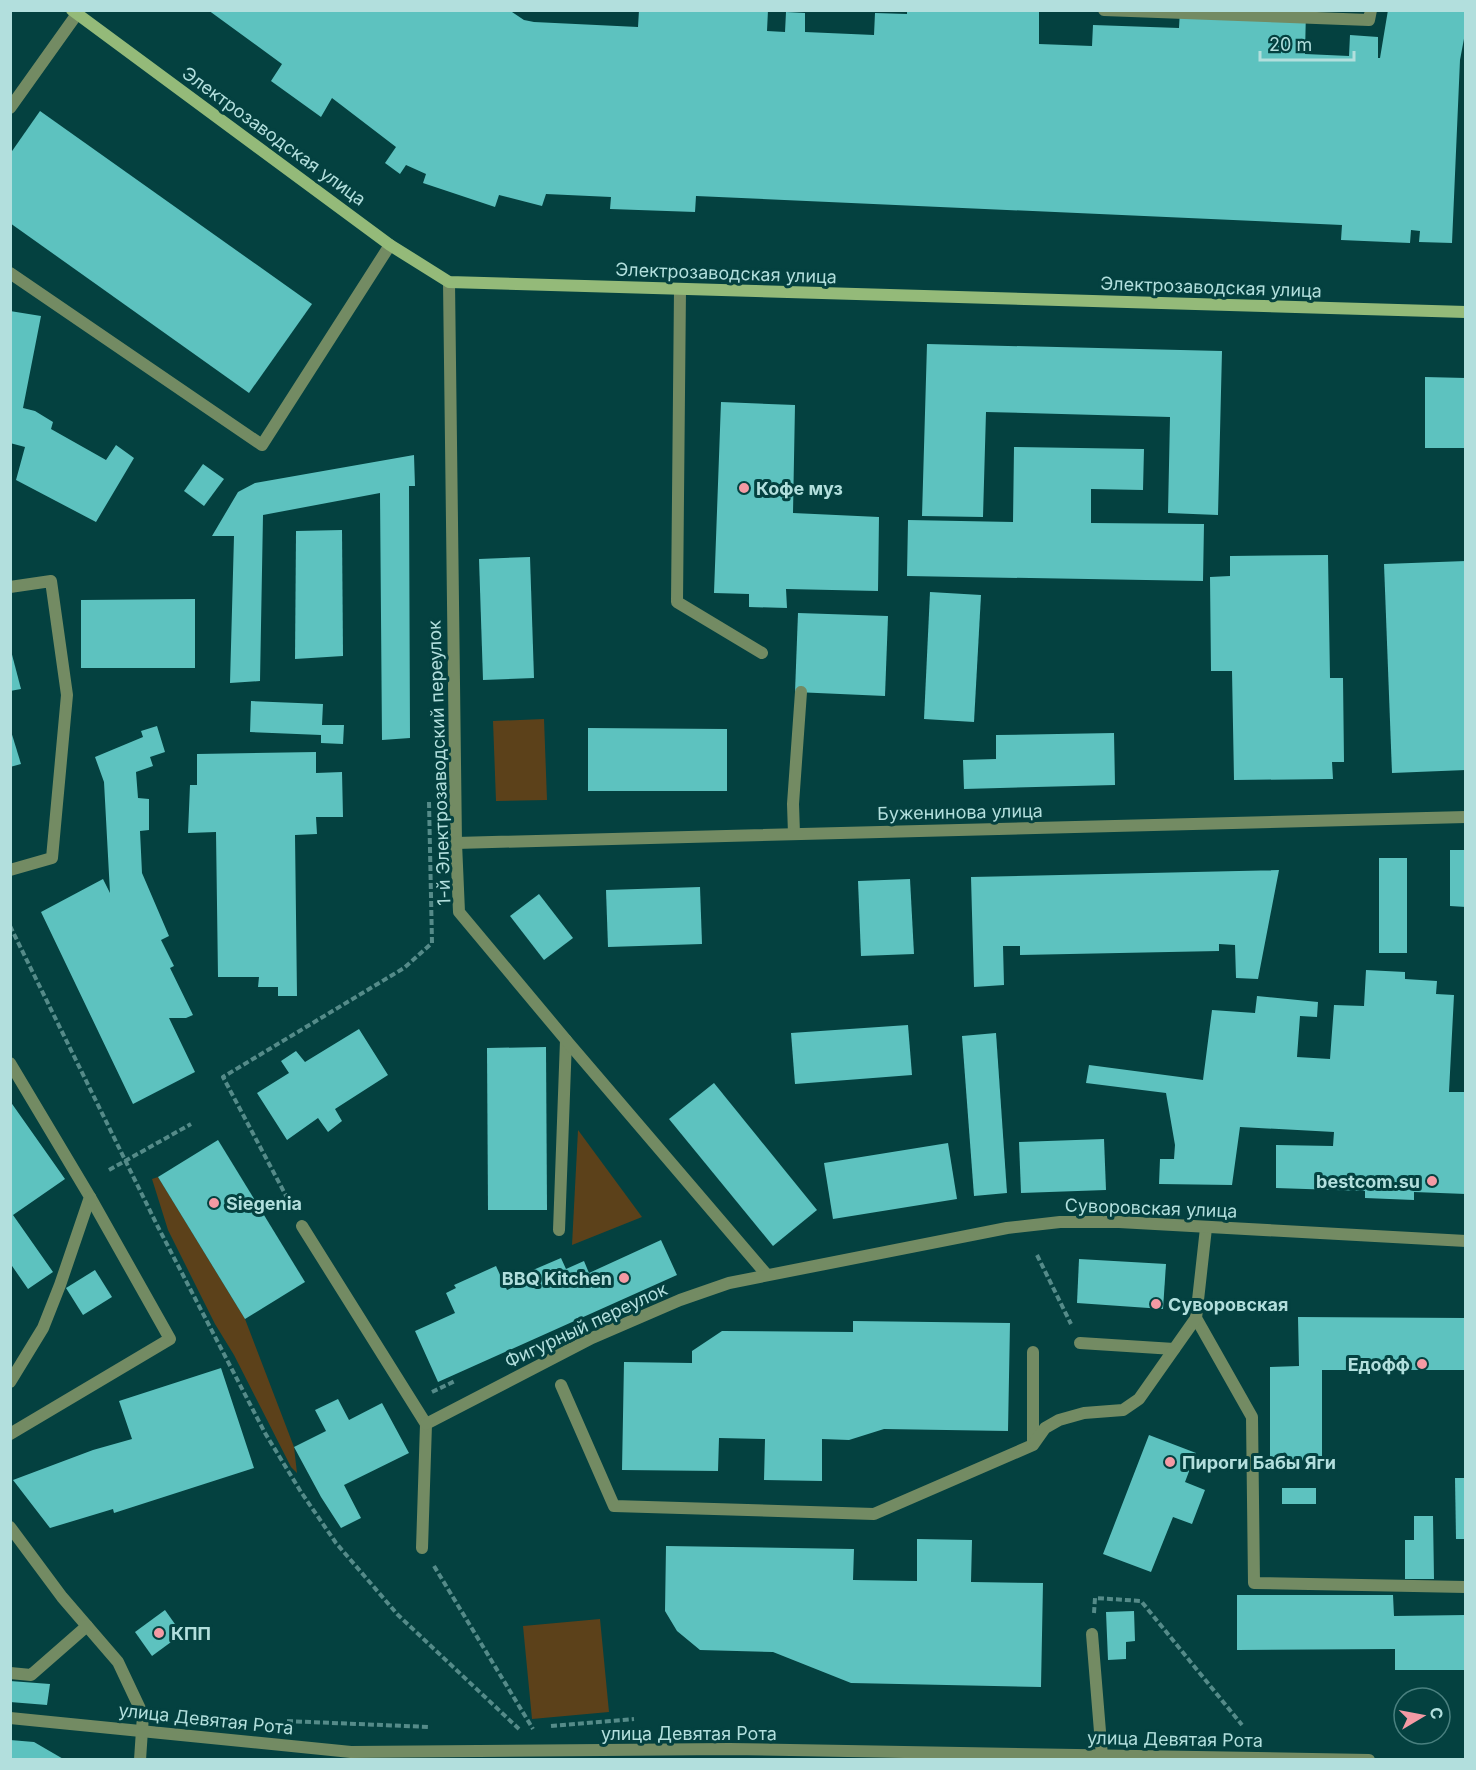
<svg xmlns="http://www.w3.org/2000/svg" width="1476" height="1770" font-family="Inter,sans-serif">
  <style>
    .green { fill: #5c411a }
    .building { fill: #5dc2bf }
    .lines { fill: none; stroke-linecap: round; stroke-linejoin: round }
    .path { stroke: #558b89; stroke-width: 4; stroke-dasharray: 6 3; stroke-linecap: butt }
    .lane { stroke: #738b63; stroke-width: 12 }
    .street { stroke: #738b63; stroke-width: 12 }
    .secondary { stroke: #94ba79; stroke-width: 12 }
    .poi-dot { fill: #f49aa4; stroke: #044140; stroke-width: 2 }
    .labels { text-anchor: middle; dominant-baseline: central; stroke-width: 6; stroke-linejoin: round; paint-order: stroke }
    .street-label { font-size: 18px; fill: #b2dfdd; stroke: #044140 }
    .poi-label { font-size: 18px; font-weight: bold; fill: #b2dfdd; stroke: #044140; text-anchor: start }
  </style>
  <rect width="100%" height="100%" fill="#044140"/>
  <g class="green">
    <path d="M544 719 547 800 496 801 493 721Z"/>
    <path d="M578 1130 642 1217 572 1245Z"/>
    <path d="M158 1177 245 1319 294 1447 297 1473 291 1467 234 1355 215 1324 168 1230 152 1179Z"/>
    <path d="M600 1619 609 1712 532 1719 523 1626Z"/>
  </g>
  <g class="building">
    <path d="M208 10H509L524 20 534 22 638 27 639 10H768L767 31 785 32 786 12 805 13V32L874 35 875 13 907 14V10H1039V44L1092 46 1093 25 1179 28 1180 10H1306L1305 54 1349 56 1350 35 1378 37V58H1380L1388 10H1466V28L1460 60 1452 243 1419 242 1420 231 1411 230 1410 243 1341 240 1342 225 696 196 695 212 610 209 611 197 546 194 542 206 499 195 495 207 423 183 426 174 406 165 400 174 385 163 396 147 332 98 321 117 271 81 282 64Z"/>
    <path d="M40 111 312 304 249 393 10 223V154Z"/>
    <path d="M10 311 41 316 23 408 35 411 53 422 51 429 106 460 116 445 134 458 96 522 16 480 25 447 10 443Z"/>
    <path d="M927 344 1222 351 1218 515 1168 513 1170 417 986 412 983 517 922 516Z"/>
    <path d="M1425 377 1466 378V448H1425Z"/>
    <path d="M721 402 795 405 793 513 879 517 878 591 786 589 787 608 749 607V594L714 593Z"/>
    <path d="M1014 447 1144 449 1143 490 1091 489V523L1204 524 1203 581 907 576 908 520 1013 522Z"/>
    <path d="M414 455 415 486H409L410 738 382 740 380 493 263 515 260 681 230 683 234 536H212L238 492 255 483Z"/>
    <path d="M203 464 224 479 204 506 184 491Z"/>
    <path d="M342 530 343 656 295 659 296 531Z"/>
    <path d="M1328 555 1330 678H1343L1344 762H1332L1333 779 1234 780 1232 671H1211L1210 577 1230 576V556Z"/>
    <path d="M530 557 534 678 483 680 479 559Z"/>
    <path d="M1466 561V770L1392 773 1384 564Z"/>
    <path d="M930 592 981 595 974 722 924 719Z"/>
    <path d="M195 599V668H81V600Z"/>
    <path d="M798 613 888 616 885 696 795 692Z"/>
    <path d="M10 647 21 689 10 691Z"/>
    <path d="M251 701 323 704 322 725H344L343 744 321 743V735L250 732Z"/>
    <path d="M157 726 165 752 150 757 153 766 136 772 138 798 149 799V830L140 831 142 873 169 936 161 940 174 966 170 968 193 1015 186 1018H169L195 1072 133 1104 41 912 103 879 110 893 104 782 95 757 143 737 141 731Z"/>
    <path d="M10 728 21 764 10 767Z"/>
    <path d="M588 728 727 729V791H588Z"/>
    <path d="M1114 733 1115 785 964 789 963 760 996 759V735Z"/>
    <path d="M316 752V773L342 772 343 817H316L317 834 295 835 297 996H278V987H258L259 977H218L216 832 188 833 190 785H197V754Z"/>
    <path d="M1450 850H1466V907L1450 906Z"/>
    <rect x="1379" y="858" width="28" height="95"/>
    <path d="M1279 870 1258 979 1236 978 1235 945 1219 944V951L1020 955V946H1003L1004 985 974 987 971 877Z"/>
    <path d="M910 879 914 954 861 956 858 881Z"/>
    <path d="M700 887 702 944 608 947 606 890Z"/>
    <path d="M539 894 573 938 544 960 510 916Z"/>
    <path d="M1366 970 1405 972V979L1437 981 1436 994 1454 995 1449 1092H1466V1194L1414 1192V1200L1365 1198V1191L1276 1188V1145L1333 1146 1334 1132 1240 1127 1232 1185 1159 1184 1160 1159H1174L1175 1145 1166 1093 1086 1083 1089 1065 1203 1080 1212 1010 1255 1013 1257 996 1318 1002 1317 1017 1300 1016 1297 1057 1330 1059 1334 1005 1364 1006Z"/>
    <path d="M908 1025 912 1075 795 1084 791 1033Z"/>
    <path d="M359 1029 388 1075 335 1109 342 1121 328 1132 318 1118 287 1140 257 1093 289 1073 281 1061 296 1051 305 1062Z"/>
    <path d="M996 1033 1007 1193 974 1196 962 1036Z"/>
    <path d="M546 1047 547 1210H488L487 1048Z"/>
    <path d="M714 1083 817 1210 773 1246 669 1119Z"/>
    <path d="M10 1101 65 1179 13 1215 53 1272 28 1289 10 1263Z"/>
    <path d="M1104 1139 1106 1190 1021 1193 1019 1142Z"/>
    <path d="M218 1140 305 1282 245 1319 158 1177Z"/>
    <path d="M948 1143 957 1199 833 1219 824 1163Z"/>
    <path d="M661 1240 677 1275 438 1382 415 1331 455 1313 446 1293 456 1288 454 1285 496 1266 507 1290 529 1280 526 1273 561 1258 566 1269 584 1261 589 1273Z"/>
    <path d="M1079 1259 1166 1264 1163 1309 1077 1303Z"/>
    <path d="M95 1270 112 1297 83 1315 66 1288Z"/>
    <path d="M1298 1317 1466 1318V1370H1322V1460L1270 1461V1367L1299 1366Z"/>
    <path d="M853 1321 1010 1323 1008 1431 884 1429 849 1440 822 1439V1481L764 1480 765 1439 719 1438 718 1471 622 1470 624 1362 692 1363V1351L722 1331 853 1332Z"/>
    <path d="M221 1368 254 1468 114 1513 113 1509 50 1528 13 1480 93 1450 132 1439 119 1401Z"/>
    <path d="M338 1399 349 1420 382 1403 409 1453 344 1485 361 1518 341 1528 321 1497 294 1447 326 1431 315 1410Z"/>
    <path d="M1149 1435 1196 1453 1185 1482 1205 1490 1192 1524 1173 1517 1151 1572 1103 1554Z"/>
    <path d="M1455 1478H1466V1539H1456Z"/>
    <rect x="1282" y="1488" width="34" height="16"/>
    <path d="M1414 1516H1433L1434 1579H1405V1540H1414Z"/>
    <path d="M917 1539 972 1540 971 1582 1043 1583 1041 1687 851 1683 773 1652 700 1650 677 1631 665 1611 666 1546 854 1549 853 1580 917 1581Z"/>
    <path d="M1237 1595H1393L1394 1616 1466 1615V1670H1395V1649L1237 1650Z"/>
    <path d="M165 1610 182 1634 152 1656 135 1632Z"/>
    <path d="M1134 1611 1135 1641 1126 1642V1659L1108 1660 1106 1612Z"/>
    <path d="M10 1681 50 1684 47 1705 10 1702Z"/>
    <path d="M10 1740 34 1742 65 1760H10Z"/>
  </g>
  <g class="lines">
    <g class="path">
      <path d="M10 926 158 1227 265 1433 301 1492 336 1543 398 1615 519 1729"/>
      <path d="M109 1170 191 1124"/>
      <path d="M292 1207 223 1077 404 968 432 943 429 802"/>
      <path d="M1037 1255 1071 1324"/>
      <path d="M432 1392 455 1381"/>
      <path d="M434 1566 533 1729"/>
      <path d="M1094 1613 1095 1598 1141 1601 1242 1725"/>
      <path d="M287 1721 429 1727"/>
      <path d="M551 1726 634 1719"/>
    </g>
    <g class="lane">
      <path d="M1104 10 1369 20 1371 10"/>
      <path d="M10 108 77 14"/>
      <path d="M10 273 262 445 390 245"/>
      <path d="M680 289 677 602 762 653"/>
      <path d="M10 587 51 581 67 695 52 858 10 870"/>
      <path d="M794 834 793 804 801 692"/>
      <path d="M10 1063 90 1197 60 1285 43 1328 10 1382"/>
      <path d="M302 1226 426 1424 422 1548"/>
      <path d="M1206 1228 1196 1318 1252 1417 1254 1583 1466 1587"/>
      <path d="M559 1230 566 1040"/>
      <path d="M1080 1343 1174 1349"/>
      <path d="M1033 1352V1444"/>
      <path d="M561 1385 614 1506 874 1514 1033 1445 1045 1428 1059 1420 1084 1413 1123 1410 1139 1399 1196 1318"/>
      <path d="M10 1434 170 1339 90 1197"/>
      <path d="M10 1527 62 1597 118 1662 143 1715 140 1760"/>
      <path d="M1092 1634 1102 1756"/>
      <path d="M10 1673 31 1675 87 1626"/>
    </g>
    <g class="street">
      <path d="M449 282 456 843 459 912 566 1040 767 1275"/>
      <path d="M456 843 1466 817"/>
      <path d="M426 1424 592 1338 680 1300 729 1283 1007 1228 1060 1222H1119L1466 1241"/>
      <path d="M10 1718 351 1752 729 1749 1369 1760"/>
    </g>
    <path class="secondary" d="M72 10 390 245 449 282 1466 312"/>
  </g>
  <g class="poi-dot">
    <circle cx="744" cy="488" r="6"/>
    <circle cx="1432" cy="1181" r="6"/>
    <circle cx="214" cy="1203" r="6"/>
    <circle cx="624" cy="1278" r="6"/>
    <circle cx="1156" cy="1304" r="6"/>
    <circle cx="1422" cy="1364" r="6"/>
    <circle cx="1170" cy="1462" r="6"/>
    <circle cx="159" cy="1633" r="6"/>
  </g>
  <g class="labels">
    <g class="street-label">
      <text transform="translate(274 136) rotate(36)">Электрозаводская улица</text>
      <text transform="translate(726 273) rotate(2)">Электрозаводская улица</text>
      <text transform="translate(1211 287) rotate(2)">Электрозаводская улица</text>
      <text transform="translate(439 763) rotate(-92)">1-й Электрозаводский переулок</text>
      <text transform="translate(960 812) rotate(-1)">Буженинова улица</text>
      <text transform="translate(1151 1208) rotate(2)">Суворовская улица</text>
      <text transform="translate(586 1325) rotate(-25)">Фигурный переулок</text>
      <text transform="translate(206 1719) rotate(6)">улица Девятая Рота</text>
      <text x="689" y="1733">улица Девятая Рота</text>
      <text transform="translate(1175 1739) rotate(1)">улица Девятая Рота</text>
    </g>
    <g class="poi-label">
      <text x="756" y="488">Кофе муз</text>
      <text x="1420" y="1181" text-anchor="end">bestcom.su</text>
      <text x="226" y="1203">Siegenia</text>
      <text x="612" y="1278" text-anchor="end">BBQ Kitchen</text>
      <text x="1168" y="1304">Суворовская</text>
      <text x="1410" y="1364" text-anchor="end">Едофф</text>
      <text x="1182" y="1462">Пироги Бабы Яги</text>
      <text x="171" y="1633">КПП</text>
    </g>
  </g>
  <rect width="1476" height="1770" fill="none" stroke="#b2dfdd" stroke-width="24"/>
  <g transform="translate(1422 1716) rotate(80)"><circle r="28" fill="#044140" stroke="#4a807f" stroke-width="1.5"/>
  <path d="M0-4.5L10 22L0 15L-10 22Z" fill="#f49aa4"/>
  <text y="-9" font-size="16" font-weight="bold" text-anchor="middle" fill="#b2dfdd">С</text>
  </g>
  <path d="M1260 51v9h94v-9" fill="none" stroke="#b2dfdd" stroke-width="3"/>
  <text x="1269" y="51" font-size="18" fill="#b2dfdd" stroke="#044140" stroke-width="4.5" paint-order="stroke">20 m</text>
</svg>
